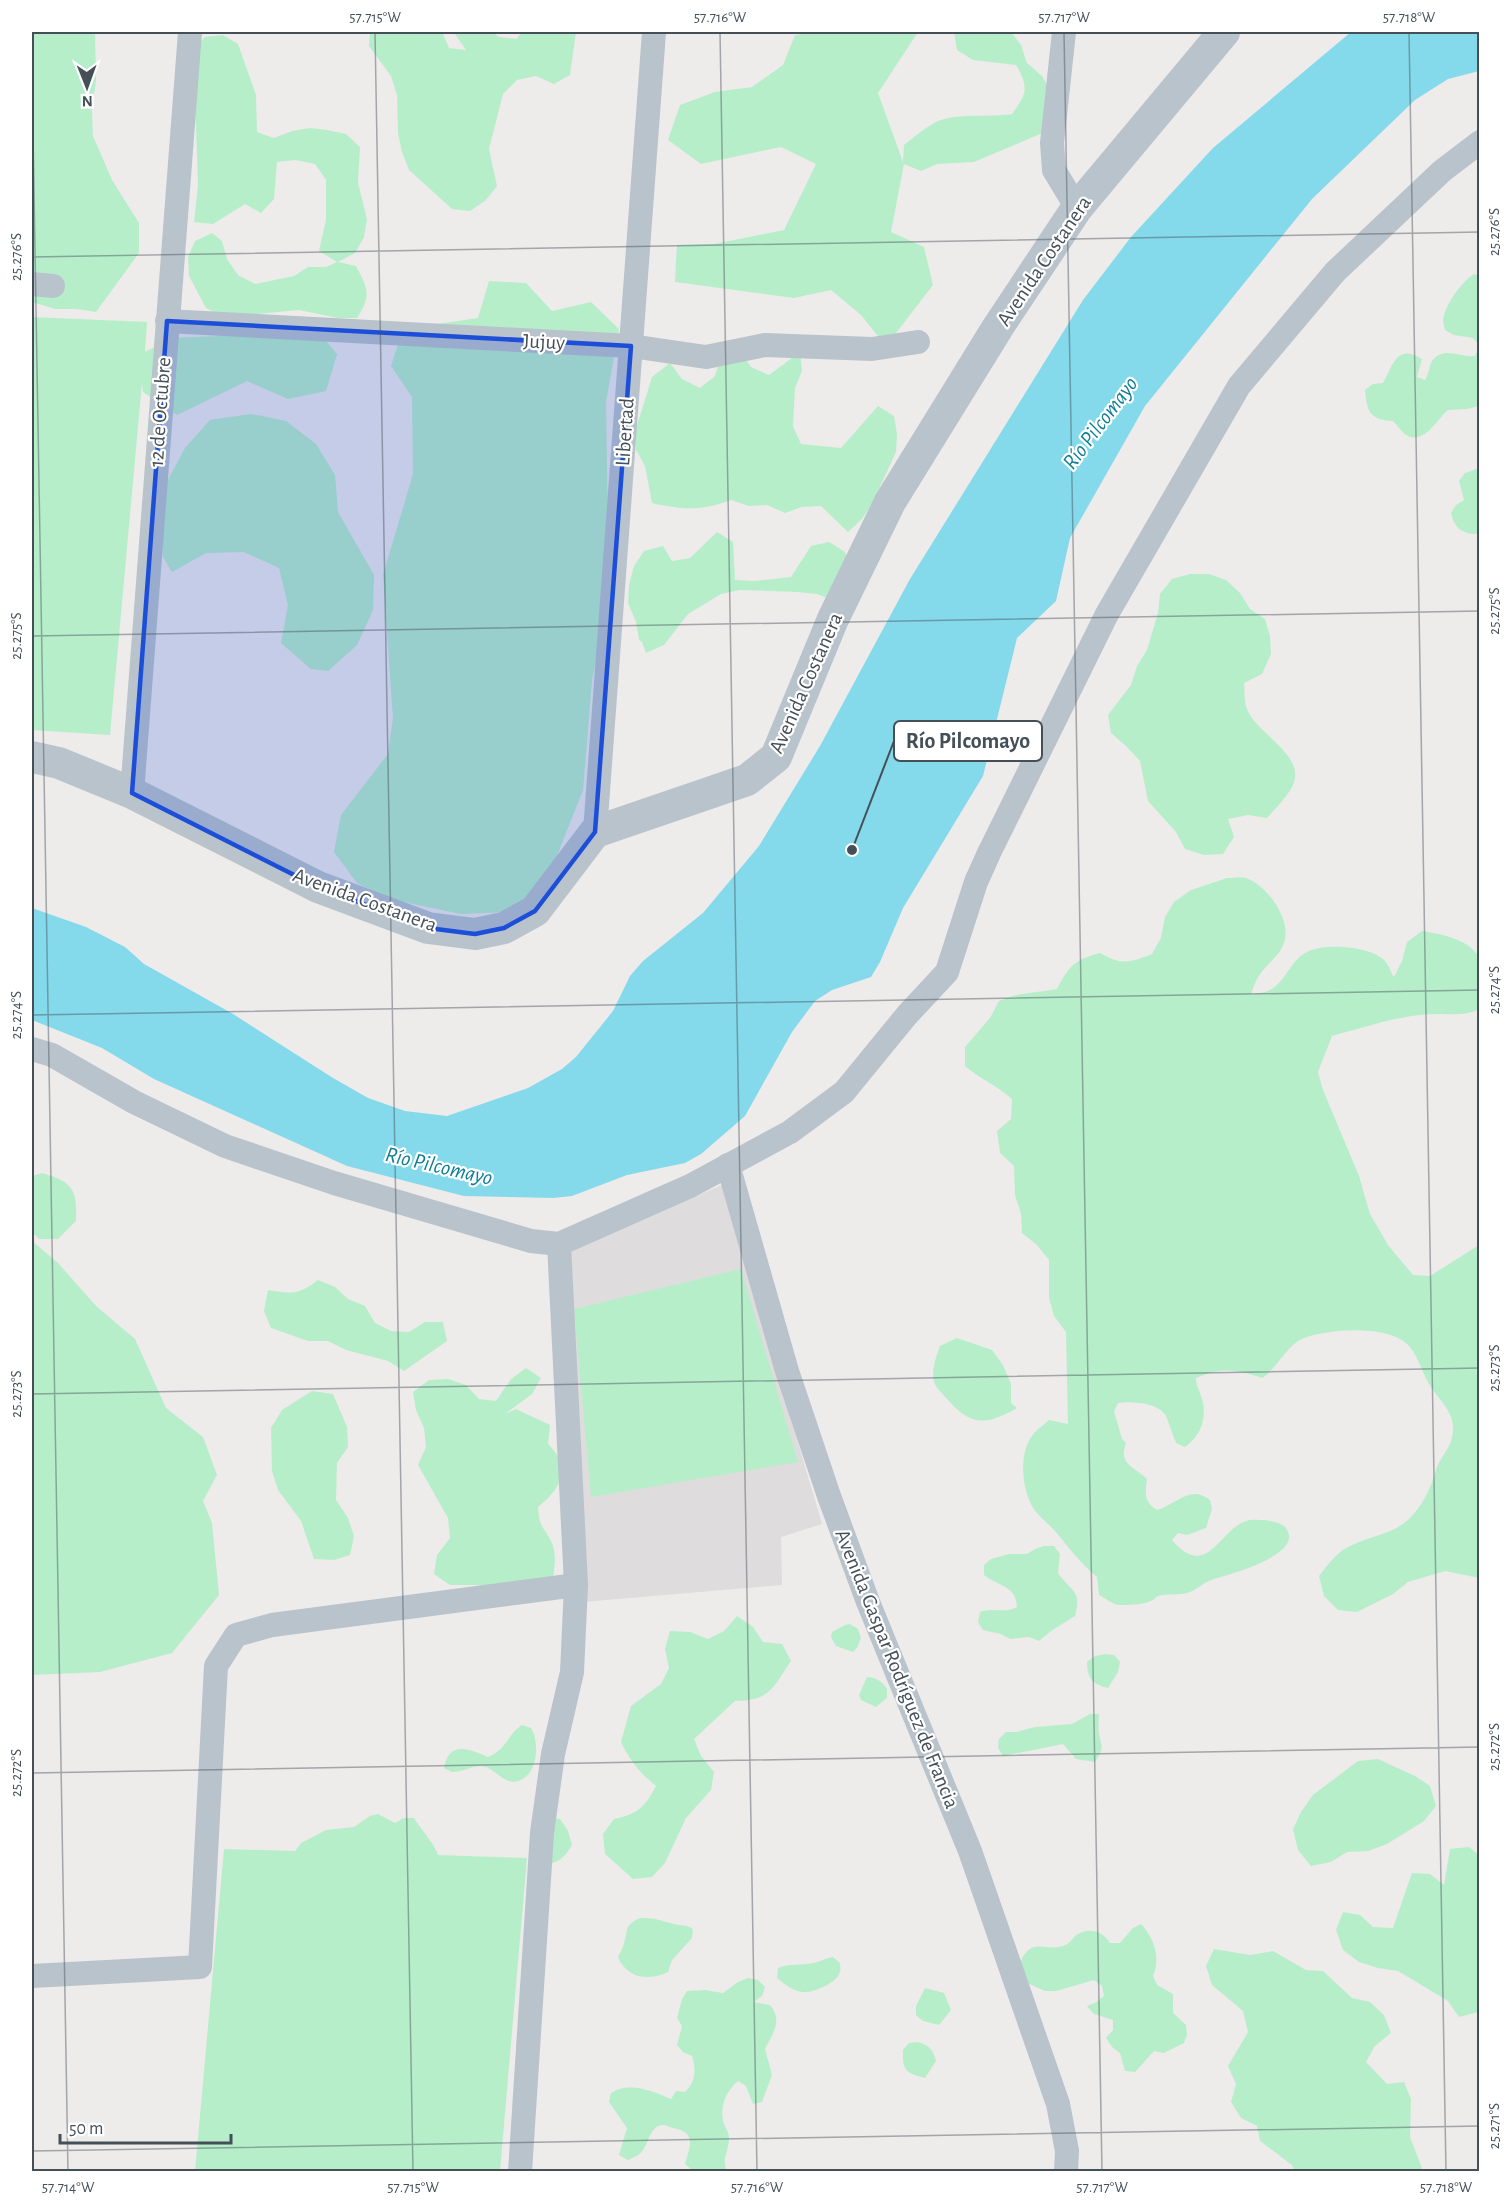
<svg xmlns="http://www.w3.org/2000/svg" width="1511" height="2203" font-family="'Alegreya Sans',sans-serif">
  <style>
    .education { fill: #dfdcdd }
    .green { fill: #b7eeca }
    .water { fill: #84d9eb }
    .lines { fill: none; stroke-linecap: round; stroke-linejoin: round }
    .minor { stroke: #b9c3cb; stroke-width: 24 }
    .tertiary { stroke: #b9c3cb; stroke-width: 32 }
    .marked { fill: #1d4ed8; fill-opacity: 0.2; stroke: #1d4ed8; stroke-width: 4.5; stroke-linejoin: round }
    .ticks { fill: none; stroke: #444f58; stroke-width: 1.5; stroke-opacity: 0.45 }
    .labels { text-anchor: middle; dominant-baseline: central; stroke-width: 4.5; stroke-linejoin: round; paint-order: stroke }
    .street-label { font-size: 21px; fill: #444f58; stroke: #fff }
    .water-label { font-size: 22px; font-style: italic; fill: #0c7d95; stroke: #fff }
    .leader { fill: none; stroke: #444f58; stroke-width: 2 }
    .callout-dot { fill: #444f58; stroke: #fff; stroke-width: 2 }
    .callout { fill: #fff; stroke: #444f58; stroke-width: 2 }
    .callout-label { font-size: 22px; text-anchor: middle; font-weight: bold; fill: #444f58 }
    .neatline { fill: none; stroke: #444f58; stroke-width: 2 }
    .ticks-label { font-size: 15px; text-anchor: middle; fill: #444f58 }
  </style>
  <rect width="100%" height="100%" fill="#eeebeb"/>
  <path class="education" d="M722 1185 822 1524 781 1537 782 1585 583 1602 567 1252Z"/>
  <g class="green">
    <path d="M32 32H95L96 81 92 110 93 136 112 180 139 223V253L96 312 77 309H55L32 302Z"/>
    <path d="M370 32H442L449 48 466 50 455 34 457 32H492L499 37 517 39 521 32H576L570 75 554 84 536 76 517 80 503 94 489 149 497 186 486 200 470 211 452 209 409 170 402 152 398 133 397 95 391 76 369 46Z"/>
    <path d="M817 32H918L878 93 903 162 904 145C914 137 925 128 936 122 957 112 989 118 1012 114 1027 94 1029 87 1016 65L973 60 957 50 954 32H1011L1021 45 1027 63 1042 76 1052 93 1045 132 974 162 937 164 921 171 904 164 891 232 924 247 933 285 886 346 861 315 831 290 794 298 675 282 677 245 714 244 784 230 816 164 781 147 701 164 668 140 680 105 715 92 752 87 783 65 795 35Z"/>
    <path d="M223 35 238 44 256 95 257 132 274 138 292 131 310 128 327 130 346 134 360 147 358 183 367 219 364 237 355 253 338 262 356 266C368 289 372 295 357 318H338L299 310 223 317 206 308 189 276 188 257 195 241 212 233 222 241 227 259 238 275 255 284 294 276 308 267H326L337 262 319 251 326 220V180L315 164 295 160 277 162 274 199 261 213 245 204 213 224 194 222 198 185 194 69 192 51 205 37Z"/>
    <path d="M1474 274 1480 276 1479 406 1467 409 1448 410C1438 418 1425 444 1408 436 1402 433 1397 425 1393 421 1369 420 1367 411 1365 390L1373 384 1383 383C1393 365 1397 343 1422 359L1417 377 1425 380C1429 374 1429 366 1432 361 1443 345 1461 358 1475 356L1479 346 1473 338 1454 335 1445 330C1445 329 1443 321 1443 321 1444 306 1462 281 1474 274Z"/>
    <path d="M489 281 526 283 552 311 591 302 619 329 606 402 609 601 592 680 583 790 535 911 461 914 389 899 357 883 334 852 341 815 388 754 393 718 383 575 413 474 412 397 391 366 403 329 478 318Z"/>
    <path d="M32 317 147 322 145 352 172 338 244 335 312 325 337 354 326 391 288 399 247 381 177 415 143 392 142 383 110 735 32 730Z"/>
    <path d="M740 351 751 367 769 375 800 352 802 371 795 388 793 426 801 444 841 448 878 406 894 416 897 434 896 452 872 504 862 519 848 532 821 506 802 507 785 513 767 505 749 506 731 500C702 511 682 510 652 503L645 466 636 450 635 432 652 377 670 363 682 379 700 388 715 376 721 357Z"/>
    <path d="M251 414 286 421 316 444 335 475 338 512 374 575 373 610 357 645 328 671 311 669 281 643 288 605 279 568 244 552 206 553 172 572 163 557 159 519 167 482 185 448 210 420Z"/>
    <path d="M1479 468V534C1464 535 1454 529 1451 513L1456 505 1464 500 1459 481 1465 473Z"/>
    <path d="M717 532 733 542 735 580 754 581 791 577 811 546 829 542 845 552 852 569 835 601 817 594 797 592 740 590 721 594 688 614 664 645 646 653 642 642 639 640 636 622 628 603 629 585 634 566 644 551 663 546 672 561 690 558Z"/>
    <path d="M1190 574H1209L1226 580 1240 593 1250 609 1265 619 1270 636 1271 654 1262 674 1244 683C1245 690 1244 699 1246 706 1253 734 1311 755 1291 789 1285 799 1275 809 1267 818L1248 815 1228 819 1234 837 1223 854 1204 855 1185 849 1176 832 1148 801 1140 761 1126 746 1111 733 1108 715 1131 685 1137 666 1147 650 1158 613 1160 594 1172 579Z"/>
    <path d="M1227 878C1233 878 1241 877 1246 878 1268 886 1292 920 1284 943 1280 955 1268 963 1261 973 1256 979 1253 988 1251 995 1257 993 1265 993 1270 990 1287 981 1290 959 1309 951 1326 943 1372 946 1385 961 1389 965 1391 973 1394 977L1402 961 1407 942 1422 931C1439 934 1474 939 1480 961 1482 971 1480 997 1479 1009 1468 1016 1451 1014 1438 1014 1402 1014 1366 1027 1332 1036L1318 1072 1323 1090 1359 1176 1370 1214 1388 1245 1413 1275 1430 1276 1479 1245V1578L1445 1571 1408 1582 1393 1594 1357 1612 1338 1610 1324 1596 1319 1576C1327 1566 1336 1553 1348 1547 1380 1531 1401 1537 1423 1501 1430 1490 1433 1479 1437 1467 1442 1455 1453 1445 1453 1430 1454 1412 1440 1401 1431 1387 1422 1374 1418 1353 1406 1343 1384 1325 1330 1329 1304 1338 1286 1345 1278 1368 1262 1378 1235 1369 1222 1367 1196 1378 1196 1386 1199 1389 1201 1396 1208 1415 1202 1435 1185 1447L1176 1443C1172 1434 1170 1425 1166 1416 1159 1403 1132 1401 1118 1403L1114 1411 1122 1439 1126 1443C1118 1465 1134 1466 1147 1479 1145 1493 1144 1502 1157 1510 1177 1504 1190 1484 1210 1500L1212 1509 1206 1528 1187 1535 1178 1533 1172 1540C1207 1581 1219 1530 1246 1521 1251 1519 1259 1520 1264 1520 1271 1521 1280 1522 1285 1527 1308 1554 1228 1575 1214 1579 1205 1581 1198 1589 1190 1592 1179 1596 1168 1593 1158 1596 1154 1598 1154 1600 1151 1601 1143 1605 1127 1605 1119 1605 1112 1604 1105 1598 1099 1595L1097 1577C1081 1564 1069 1548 1056 1532 1049 1524 1039 1517 1033 1508 1021 1487 1018 1451 1035 1432 1039 1428 1045 1424 1049 1420L1068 1424 1066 1332 1054 1316 1049 1298V1260L1037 1245 1022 1233 1021 1214 1015 1195 1014 1166 1000 1153 997 1131 1011 1119 1012 1099C998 1086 980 1079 965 1066V1047L990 1018 999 1001C1019 992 1036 993 1057 989 1069 966 1074 960 1100 953 1121 965 1130 963 1152 954L1161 938 1165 917 1174 902 1191 890Z"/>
    <path d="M42 1173C73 1182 77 1189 76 1221L58 1239H39L32 1232V1176Z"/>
    <path d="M32 1241 58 1263 96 1306 135 1339 166 1408 203 1437 217 1475 203 1501 212 1523 219 1595 172 1653 100 1672 32 1675Z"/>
    <path d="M741 1269 798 1462 591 1497 574 1309Z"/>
    <path d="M318 1280 335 1287 348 1299 365 1306 375 1323 391 1331 409 1332 425 1322H443L447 1341 404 1371 388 1361 346 1350 328 1341H308L271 1328 264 1311 268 1290C291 1294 299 1295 318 1280Z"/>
    <path d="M957 1338 992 1350 1003 1365 1011 1384V1403L1017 1408C988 1425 971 1427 948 1400 944 1395 936 1388 934 1382 931 1370 936 1357 940 1346Z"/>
    <path d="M526 1368 541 1378 532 1394 505 1414 516 1409 550 1425 548 1443C551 1448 557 1453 559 1459 567 1480 553 1495 538 1507 540 1528 541 1523 550 1539 557 1551 555 1565 553 1578L490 1585H450L434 1574 437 1555 450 1538 448 1518 418 1465 426 1447 424 1428 416 1410 413 1392 429 1380 448 1379 466 1385 479 1399 496 1401 511 1379Z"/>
    <path d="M312 1391 333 1394 347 1427 348 1447 337 1463 336 1500 348 1518 354 1536 350 1555 334 1560 314 1559 301 1521 278 1490 272 1471 271 1428 282 1410Z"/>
    <path d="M1044 1546H1054L1060 1554 1058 1573C1071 1592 1082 1589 1075 1616 1062 1624 1050 1631 1039 1641L1029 1637 1010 1639 1001 1634 983 1630 978 1622 980 1612C993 1607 1004 1614 1017 1607 1016 1585 999 1587 984 1575V1565L991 1559 1009 1554H1027L1035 1549Z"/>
    <path d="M737 1616 753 1627 763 1642 782 1644 791 1661C772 1688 772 1700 735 1701L694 1739 701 1756 714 1772 711 1790 686 1818 665 1863 652 1877 633 1879 605 1854 603 1834 614 1819C638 1814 645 1807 656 1786 640 1773 630 1761 621 1742L631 1706 661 1684 669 1668 665 1649 670 1631 690 1632 708 1639 724 1631Z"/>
    <path d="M850 1624 858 1629 861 1638 857 1648 853 1652 836 1646 831 1637 832 1632 845 1625Z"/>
    <path d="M1105 1654 1114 1655 1120 1662 1118 1672 1108 1688C1092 1684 1087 1678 1087 1662L1095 1656Z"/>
    <path d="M867 1677C876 1677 883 1682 887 1689V1698L876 1707 861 1700 859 1695Z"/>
    <path d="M1090 1714H1099C1099 1720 1098 1728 1099 1734 1102 1748 1104 1748 1095 1762L1076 1759 1063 1744 1003 1756 998 1748 999 1739 1006 1732H1016L1035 1727 1072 1724Z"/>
    <path d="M522 1725 531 1728C540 1742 538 1776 518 1781 503 1786 495 1766 480 1766 470 1767 462 1772 452 1772L444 1768C449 1740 469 1749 488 1757 507 1749 507 1735 522 1725Z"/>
    <path d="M1378 1759 1415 1776 1430 1786 1436 1806 1424 1821 1387 1844 1368 1851 1347 1852 1331 1862 1311 1866 1298 1850 1293 1829 1301 1812 1313 1795 1358 1761Z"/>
    <path d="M378 1814 395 1823 404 1818H414C421 1830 434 1842 438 1855L527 1858 500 2171H195L224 1849 295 1851 301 1843 326 1830 354 1827 370 1816Z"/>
    <path d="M550 1818 560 1819 568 1831 572 1845C565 1858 557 1863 543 1866Z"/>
    <path d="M1469 1847 1479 1855V2012L1459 2017 1448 2001 1398 1971 1378 1968 1359 1962 1343 1950 1336 1930 1343 1912 1360 1915 1373 1927 1393 1928 1412 1873 1430 1874 1444 1885 1450 1849Z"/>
    <path d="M640 1918C657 1918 658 1920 674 1924 682 1926 686 1924 693 1929L692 1938 672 1960 668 1972C649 1981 627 1979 618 1957 620 1953 623 1948 624 1943 629 1929 623 1926 640 1918Z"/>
    <path d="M1141 1924C1154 1938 1161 1957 1153 1976L1157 1985 1173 1994V2013L1186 2025 1187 2035 1184 2043 1164 2053 1154 2051 1135 2072 1125 2071 1120 2053 1112 2047 1106 2038 1113 2030V2020L1094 2014 1087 2006 1095 2003 1104 1996 1102 1986 1094 1980 1056 1991H1045L1027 1983 1020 1962C1033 1936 1043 1952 1063 1946 1070 1944 1073 1937 1078 1934 1091 1927 1103 1932 1110 1943H1120L1133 1928Z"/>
    <path d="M1214 1949 1250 1955 1273 1951 1306 1970 1323 1971 1352 1998 1370 2002 1384 2015 1391 2033 1375 2046 1366 2062 1387 2084 1404 2082 1411 2099 1410 2137 1423 2171H1294L1292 2165 1260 2141 1257 2126 1241 2118 1231 2102 1236 2084 1228 2066 1248 2032 1243 2011 1212 1985 1206 1966Z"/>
    <path d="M833 1957 840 1963C840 1966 841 1969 840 1972 836 1984 813 1993 802 1992 793 1991 784 1984 777 1978L778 1968C790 1963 801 1966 813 1963 820 1962 825 1958 833 1957Z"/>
    <path d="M748 1978 758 1980 765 1987 762 1996 754 2002 770 2005C783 2021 773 2033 765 2049L772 2075 762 2102 753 2104 746 2086 738 2081C727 2090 720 2105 723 2120 724 2127 729 2131 729 2138 729 2151 721 2159 727 2171H693L685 2164C690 2146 697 2132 673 2128 669 2127 667 2125 663 2125 651 2125 649 2142 643 2150 639 2156 634 2157 628 2160L619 2155 627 2128 609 2102 611 2093C629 2081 653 2091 671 2099L676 2091 685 2092C696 2081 696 2070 692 2056L683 2052 677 2045 682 2026 677 2018 682 1999 687 1991 705 1990 723 1993 738 1982Z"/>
    <path d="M925 1988 944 1993 951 2010 939 2025 923 2021 916 2015V2006Z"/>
    <path d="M918 2042C930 2046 933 2050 936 2061L925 2078C906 2073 902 2071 903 2050L909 2043Z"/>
  </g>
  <path class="water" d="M1351 32H1479V71L1448 79 1415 100 1312 199 1145 406 1070 538 1056 601 1017 638 983 776 903 908 880 962 871 977 832 990 815 1001 792 1032 745 1116 701 1154 685 1163 627 1175 572 1196 553 1198 464 1196 347 1166 154 1079 102 1048 32 1020V908L86 927 125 947 144 964 233 1014 333 1078 368 1098 405 1111 447 1116 528 1088 562 1069 576 1057 613 1011 630 976 643 961 703 913 759 846 820 746 910 579 1083 300 1131 237 1213 148Z"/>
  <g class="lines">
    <g class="minor">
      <path d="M1064 32 1052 143 1054 170 1077 208"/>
      <path d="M32 284 53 286"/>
      <path d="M167 321 631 346 706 357 765 345 872 349 918 342"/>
      <path d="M132 793 190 32"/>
      <path d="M595 832 654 32"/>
      <path d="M32 1049 52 1055 134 1102 225 1146 334 1183 531 1241 559 1244 690 1186 790 1132 844 1092 907 1015 947 972 976 882 989 853 1107 614 1239 386 1335 272 1442 171 1480 142"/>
      <path d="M728 1165 787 1371 829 1496 868 1602 970 1851 1058 2104 1067 2151 1066 2172"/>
      <path d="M32 1976 200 1967 216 1666 236 1635 272 1625 576 1585"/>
      <path d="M520 2172 542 1833 553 1754 572 1672 576 1585 559 1244"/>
    </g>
    <path class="tertiary" d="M32 757 59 763 132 793 318 887 428 928 475 934 504 928 535 911 595 832 747 780 776 757 833 619 890 502 998 327 1077 208 1224 32"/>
  </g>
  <path class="marked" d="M167 321 631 346 595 832 535 911 504 928 475 934 428 928 318 887 132 793Z"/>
  <path class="ticks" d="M375 32 413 2172M720 32 757 2172M1064 32 1102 2172M1409 32 1446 2172M32 75 68 2172M32 257 1480 232M32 636 1480 611M32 1015 1480 990M32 1394 1480 1368M32 1773 1480 1747M32 2151 1480 2126"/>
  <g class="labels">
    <g class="street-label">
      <text transform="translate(1044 261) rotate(-56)">Avenida Costanera</text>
      <text transform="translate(544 342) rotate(3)">Jujuy</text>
      <text transform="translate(160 412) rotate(-86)">12 de Octubre</text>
      <text transform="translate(625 432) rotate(-86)">Libertad</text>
      <text transform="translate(806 683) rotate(-66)">Avenida Costanera</text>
      <text transform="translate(365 900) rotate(20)">Avenida Costanera</text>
      <text transform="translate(897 1669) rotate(68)">Avenida Gaspar Rodríguez de Francia</text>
    </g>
    <g class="water-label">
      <text transform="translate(1100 423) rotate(-53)">Río Pilcomayo</text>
      <text transform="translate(439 1166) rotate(13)">Río Pilcomayo</text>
    </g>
  </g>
  <path class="leader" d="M852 850L894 741"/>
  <circle class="callout-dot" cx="852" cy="850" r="6"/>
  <rect class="callout" x="894" y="721" width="148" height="40" rx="6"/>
  <g class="callout-label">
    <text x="968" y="748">Río Pilcomayo</text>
  </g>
  <rect width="1511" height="2203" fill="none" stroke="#ffffff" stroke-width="66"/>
  <g transform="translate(87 87) rotate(179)" stroke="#ffffff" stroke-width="4.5" paint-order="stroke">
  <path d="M0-4.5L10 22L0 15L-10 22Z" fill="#444f58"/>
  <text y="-9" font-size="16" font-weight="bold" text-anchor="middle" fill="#444f58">N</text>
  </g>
  <path d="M60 2134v9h171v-9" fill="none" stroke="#444f58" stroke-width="3"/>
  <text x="69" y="2134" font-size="18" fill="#444f58" stroke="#ffffff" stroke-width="4.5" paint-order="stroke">50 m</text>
  <rect x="33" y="33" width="1445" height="2137" class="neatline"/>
  <g class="ticks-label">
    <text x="375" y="22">57.715°W</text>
    <text x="720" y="22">57.716°W</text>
    <text x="1064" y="22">57.717°W</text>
    <text x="1409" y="22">57.718°W</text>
    <text transform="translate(1494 232) rotate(-90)" y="5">25.276°S</text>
    <text transform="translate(16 257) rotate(-90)" y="5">25.276°S</text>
    <text transform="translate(1494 611) rotate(-90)" y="5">25.275°S</text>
    <text transform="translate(16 636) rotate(-90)" y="5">25.275°S</text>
    <text transform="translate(1494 990) rotate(-90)" y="5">25.274°S</text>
    <text transform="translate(16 1015) rotate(-90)" y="5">25.274°S</text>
    <text transform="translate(1494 1368) rotate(-90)" y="5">25.273°S</text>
    <text transform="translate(16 1394) rotate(-90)" y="5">25.273°S</text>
    <text transform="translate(1494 1747) rotate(-90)" y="5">25.272°S</text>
    <text transform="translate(16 1773) rotate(-90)" y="5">25.272°S</text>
    <text transform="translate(1494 2126) rotate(-90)" y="5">25.271°S</text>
    <text x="68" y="2192">57.714°W</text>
    <text x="413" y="2192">57.715°W</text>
    <text x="757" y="2192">57.716°W</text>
    <text x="1102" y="2192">57.717°W</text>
    <text x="1446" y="2192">57.718°W</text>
  </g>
</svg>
